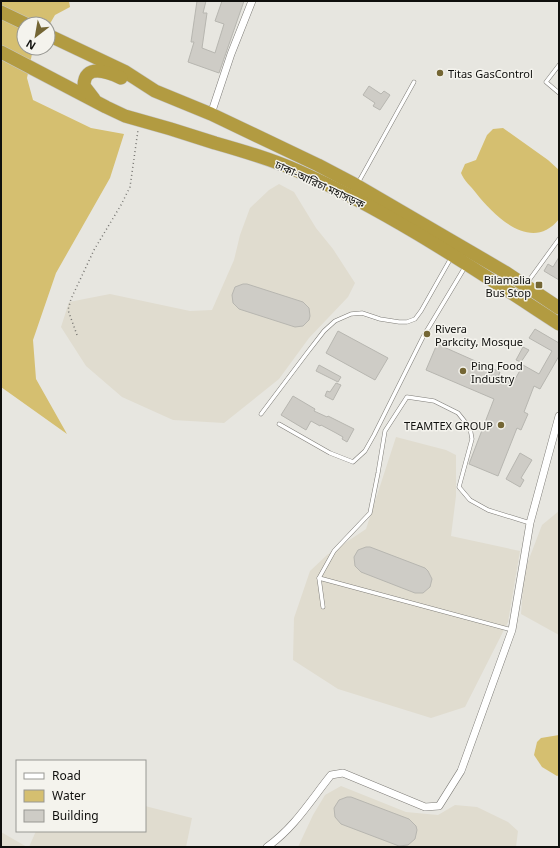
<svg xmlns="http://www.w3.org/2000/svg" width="560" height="848" font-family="'Noto Sans','Noto Sans Bengali',sans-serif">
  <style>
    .built { fill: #e0dccf }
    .water { fill: #d5bf70 }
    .building { fill: #ceccc6; stroke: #b7b6b0 }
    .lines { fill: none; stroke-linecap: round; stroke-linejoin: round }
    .lane-casing { stroke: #7e7c77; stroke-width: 4.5 }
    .street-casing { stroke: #7e7c77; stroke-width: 8 }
    .highway-casing { stroke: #c5c5c5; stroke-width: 14 }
    .path { stroke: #787773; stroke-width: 1.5; stroke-dasharray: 1 3; stroke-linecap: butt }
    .lane { stroke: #fff; stroke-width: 3.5 }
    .street { stroke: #fff; stroke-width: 7 }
    .highway { stroke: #b29b41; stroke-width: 13 }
    .poi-dot { fill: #746634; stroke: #f4f3ed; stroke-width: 1.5 }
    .labels { text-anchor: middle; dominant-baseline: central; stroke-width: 3; stroke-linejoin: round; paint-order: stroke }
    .poi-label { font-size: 11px; fill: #0f0f0d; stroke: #f4f3ed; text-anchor: start }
    .street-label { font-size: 11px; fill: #0f0f0d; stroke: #f4f3ed }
  </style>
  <rect width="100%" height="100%" fill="#e7e6e0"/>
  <g class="built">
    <path d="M279 184 294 192 316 228 333 249 355 283 348 297 309 338 279 379 224 423 173 420 122 397 86 366 61 327 69 302 110 294 190 311 212 310 234 260 240 235 250 208 269 190Z"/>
    <path d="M396 437 446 450 456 455V496L451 536 520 551 508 622 465 707 431 718 338 689 293 660 294 618 310 571 327 555 366 529Z"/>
    <path d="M559 511V635L521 614 524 572 542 525Z"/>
    <path d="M341 786 406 812 438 815 455 805 477 807 508 822 518 831 516 847H298L313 815 325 795Z"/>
    <path d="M145 806 192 818 186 847H29L36 831H145Z"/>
    <path d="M1 832 27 847H1Z"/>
  </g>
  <g class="water">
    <path d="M1 1H69L70 7 55 15 48 27V24H24V48H36L32 54 27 78 33 100 91 128 124 134 110 178 56 273 33 340 36 379 67 434 1 387Z"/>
    <path d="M503 128 548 160 559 170V219C532 253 495 217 476 193 471 186 464 181 461 173L465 164 476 160 487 135 493 129Z"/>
    <path d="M559 735V775L557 776 542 767 534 755 537 742 541 738Z"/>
  </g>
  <g class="building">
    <path d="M197 1H206L203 13H207L202 48 215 53 224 24 215 21 222 1H244L219 73 188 62 194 42H191Z"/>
    <path d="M369 86 381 94 384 91 390 95 380 110 373 106 375 103 363 95Z"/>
    <path d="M559 257V280L544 271 548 264 553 267Z"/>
    <path d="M243 284H247L303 302 309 308 310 316 309 320 303 326 295 327 239 309 233 303 232 295 235 287Z"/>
    <path d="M535 329 559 343V356L540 389 534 386 524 412 528 414 521 430 517 428 498 476 469 464 494 399 426 370 437 344 500 372 498 377 513 383 523 365 539 374 552 351 529 338Z"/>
    <path d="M338 331 388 358 375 380 326 353Z"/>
    <path d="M523 347 529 350 521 362 516 360Z"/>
    <path d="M319 365 341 377 338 382 316 371Z"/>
    <path d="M336 383 341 385 333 400 325 396 327 391 330 392Z"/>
    <path d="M293 396 315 409 314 411 327 417 328 416 354 429 347 442 342 439 343 437 336 433 321 425 320 426 311 421 306 430 281 415Z"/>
    <path d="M520 453 532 460 521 478 524 480 520 487 506 479Z"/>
    <path d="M366 547H370L425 568 428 571 432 579 430 587 423 593H415L361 572 355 566 354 557 358 550Z"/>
    <path d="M347 797H351L409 819 416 826 417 830 415 839 408 845 399 846 341 824 335 817 334 808 339 800Z"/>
  </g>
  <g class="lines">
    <defs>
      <g id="lane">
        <path d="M559 65 546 82 559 93"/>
        <path d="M358 183 414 82"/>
        <path d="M527 283 559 239"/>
        <path d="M261 414 307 353 324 331 335 321 351 314 362 313 380 319 399 322H407L415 319 421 311 451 258"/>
        <path d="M279 424 330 453 353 462 365 451 374 435 423 337 465 267"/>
        <path d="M319 578 512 630"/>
        <path d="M323 607 319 578 334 551 370 513 378 473 385 431 407 397 434 401 458 413 470 428 472 439 459 487 470 500 488 510 530 523"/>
      </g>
      <g id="street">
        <path d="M211 114 231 54 252 1"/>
        <path d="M267 847C295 827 310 801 331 775L343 773 425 807 439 806 461 771 512 630 530 523 559 416"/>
      </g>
      <g id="highway">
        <path d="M1 12 26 24"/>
        <path d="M48 35 124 71 155 91 211 114 318 165 356 185 452 241 505 272 559 308"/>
        <path d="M1 52 106 107 125 116C155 124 185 133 215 143 243 151 271 159 298 171 389 211 476 270 559 324"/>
        <path d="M94 99 84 86C84 63 108 72 121 78"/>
      </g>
    </defs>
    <use href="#lane" class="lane-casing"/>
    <use href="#street" class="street-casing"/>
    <use href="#highway" class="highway-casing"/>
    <path class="path" d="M77 335 68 310 71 299 94 250 121 205 130 187 138 130"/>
    <use href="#lane" class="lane"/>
    <use href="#street" class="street"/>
    <use href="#highway" class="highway"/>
  </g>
  <g class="poi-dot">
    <circle cx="440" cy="73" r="4"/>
    <rect x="535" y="281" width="8" height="8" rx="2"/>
    <circle cx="427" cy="334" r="4"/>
    <circle cx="463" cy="371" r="4"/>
    <circle cx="501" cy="425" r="4"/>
  </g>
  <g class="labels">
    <g class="poi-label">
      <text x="448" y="73">Titas GasControl</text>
      <text x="531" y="279" text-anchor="end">Bilamalia<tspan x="531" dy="13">Bus Stop</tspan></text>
      <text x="435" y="328">Rivera<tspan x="435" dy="13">Parkcity, Mosque</tspan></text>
      <text x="471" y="365">Ping Food<tspan x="471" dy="13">Industry</tspan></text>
      <text x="493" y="425" text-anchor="end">TEAMTEX GROUP</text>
    </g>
    <g class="street-label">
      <text transform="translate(320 184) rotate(25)">ঢাকা-আরিচা মহাসড়ক</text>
    </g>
  </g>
  <rect width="560" height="848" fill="none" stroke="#0f0f0d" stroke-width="4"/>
  <rect x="16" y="760" width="130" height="72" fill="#f4f3ed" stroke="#989893"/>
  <rect x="24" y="773" width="20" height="6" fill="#ffffff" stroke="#989893"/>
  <text x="52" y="780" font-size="12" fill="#0f0f0d">Road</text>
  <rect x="24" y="790" width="20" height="12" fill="#d5bf70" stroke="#989893"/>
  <text x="52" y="800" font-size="12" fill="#0f0f0d">Water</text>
  <rect x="24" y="810" width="20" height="12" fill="#ceccc6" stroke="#989893"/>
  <text x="52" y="820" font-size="12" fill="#0f0f0d">Building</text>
  <g transform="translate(36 36) rotate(211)"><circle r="19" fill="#f4f3ed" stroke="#989893"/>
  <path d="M0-3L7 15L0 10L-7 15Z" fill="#746634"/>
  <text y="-6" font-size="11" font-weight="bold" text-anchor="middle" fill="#0f0f0d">N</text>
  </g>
</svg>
